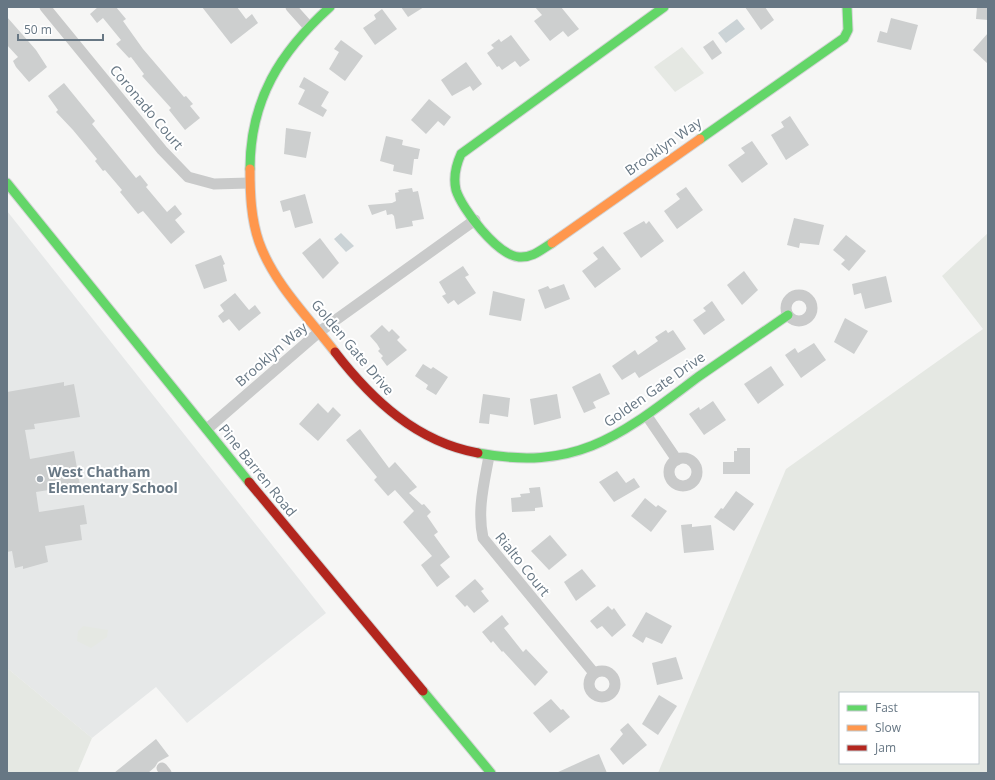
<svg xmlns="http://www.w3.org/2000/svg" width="995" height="780" font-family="'Open Sans',sans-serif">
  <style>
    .built { fill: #e6e8e8 }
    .green { fill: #e5e8e3; fill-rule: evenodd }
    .water { fill: #cbd3d6 }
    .building { fill: #cdcfcf }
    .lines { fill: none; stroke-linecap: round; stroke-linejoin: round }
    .fast-casing { stroke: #d3d4d5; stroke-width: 11 }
    .slow-casing { stroke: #d3d4d5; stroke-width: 11 }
    .jam-casing { stroke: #d3d4d5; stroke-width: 11 }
    .street { stroke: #c9caca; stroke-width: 11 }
    .fast { stroke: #63d668; stroke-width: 9 }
    .slow { stroke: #ff974d; stroke-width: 9 }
    .jam { stroke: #b3261e; stroke-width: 9 }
    .poi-dot { fill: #99a3ac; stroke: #fff; stroke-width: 1.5 }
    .labels { text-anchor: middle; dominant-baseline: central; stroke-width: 4; stroke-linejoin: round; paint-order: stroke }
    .street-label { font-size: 14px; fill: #677784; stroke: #fff }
    .poi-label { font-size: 14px; font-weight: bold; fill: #677784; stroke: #fff; text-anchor: start }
  </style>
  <rect width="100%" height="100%" fill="#f6f6f5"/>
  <path class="built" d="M7 211 326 613 187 723 156 687 92 738 7 668Z"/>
  <g class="green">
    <path d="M682 47 704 73 675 92 654 67Z"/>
    <path d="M988 233V773H658L786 469 983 329 942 276ZM840 693H978V763H840Z"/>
    <path d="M83 626 108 630 107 637 91 648 77 641 78 631Z"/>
    <path d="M7 668 92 738 78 771 80 773H7Z"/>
  </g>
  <g class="water">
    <path d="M737 19 745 29 726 43 718 33Z"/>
    <path d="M341 233 354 246 346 252 334 239Z"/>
  </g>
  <g class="building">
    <path d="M98 7H116L126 19 123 21 143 49 184 97 186 96 193 104 190 106 200 118 185 130 169 110 171 108 142 76 144 74 131 57 129 58 116 44 121 40 103 18 97 23 90 14Z"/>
    <path d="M202 7H237L246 19 252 14 258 23 231 44Z"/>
    <path d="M401 7H424L408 17Z"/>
    <path d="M535 7H561L579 29 568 37 563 31 550 41 534 21 542 15Z"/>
    <path d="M745 7H765L774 20 761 30Z"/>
    <path d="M977 7H988V20L976 19Z"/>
    <path d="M382 9 397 29 375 45 363 28 376 19 374 15Z"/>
    <path d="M7 17 36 50 47 67 29 82 16 67 13 61 18 57 7 45Z"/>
    <path d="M891 18 918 25 911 50 877 42 880 31 887 33Z"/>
    <path d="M988 33V64L973 50Z"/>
    <path d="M511 35 530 60 520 67 515 61 502 70 499 66 497 67 487 53 494 48 491 45 499 39 501 42Z"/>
    <path d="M341 40 363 56 345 81 329 69 339 52 334 49Z"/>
    <path d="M713 40 722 53 712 60 703 47Z"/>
    <path d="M466 62 482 84 473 91 470 86 452 96 441 80Z"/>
    <path d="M304 77 329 92 321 106 327 110 323 117 298 104 305 90 299 87Z"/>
    <path d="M64 83 95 121 92 124 136 178 140 175 148 185 146 187 167 212 175 205 182 214 175 220 185 232 171 244 143 211 138 214 120 192 122 190 105 170 103 171 95 161 97 159 73 130 56 112 58 110 48 96Z"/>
    <path d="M429 99 451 117 444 126 438 121 426 134 411 120Z"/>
    <path d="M790 116 809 145 786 160 771 135 784 127 781 122Z"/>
    <path d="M286 128 311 132 306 158 284 154Z"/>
    <path d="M386 136 403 140 402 145 420 149 418 159H414L412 175 393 171 394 165 380 161Z"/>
    <path d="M752 141 768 164 742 183 728 165 745 153 741 148Z"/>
    <path d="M686 187 703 210 677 229 664 211 680 199 676 194Z"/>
    <path d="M412 188 413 192 418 191 424 219 412 221 413 226 396 229 394 216 392 214 387 215 386 210 372 215 368 205 392 203 396 201 395 193 399 192 398 190Z"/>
    <path d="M305 194 313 223 295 228 290 210 283 212 280 201Z"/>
    <path d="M794 218 824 225 819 245 800 243 799 248 787 245Z"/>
    <path d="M644 221 646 224 649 221 664 241 641 258 623 233Z"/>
    <path d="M846 235 866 251 849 271 841 264 845 260 833 250Z"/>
    <path d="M320 238 339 263 323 279 302 253Z"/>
    <path d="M603 246 621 269 595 288 582 271 598 259 593 253Z"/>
    <path d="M221 255 225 264 223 265 227 281 204 289 195 265Z"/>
    <path d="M463 266 469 275 465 277 476 293 458 305 454 300 448 304 442 296 446 294 439 282Z"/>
    <path d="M744 271 758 290 742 305 727 285Z"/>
    <path d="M886 276 892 302 865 309 861 293 854 295 852 284Z"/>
    <path d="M564 284 570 299 545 309 538 290 548 286 550 289Z"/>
    <path d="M493 291 525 299 521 321 489 315Z"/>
    <path d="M235 293 249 310 255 305 261 313 239 331 229 319 223 323 218 316 224 311 220 305Z"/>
    <path d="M712 301 725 320 704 335 693 320 706 311 703 308Z"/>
    <path d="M845 318 868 331 854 354 834 342Z"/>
    <path d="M382 325 389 332 392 329 400 337 397 340 407 350 387 366 381 358 383 356 378 351 380 349 377 344 370 336Z"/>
    <path d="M666 330 668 333 673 330 686 349 639 378 635 372 622 380 612 366 635 350 638 355 658 341 655 337Z"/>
    <path d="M814 343 826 360 801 378 785 355 795 348 798 353Z"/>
    <path d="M423 364 431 369 433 367 448 377 436 395 426 389 428 385 415 376Z"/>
    <path d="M771 366 784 385 758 404 744 384Z"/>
    <path d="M600 373 610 394 593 402 596 408 584 413 572 387Z"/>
    <path d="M64 382V386L74 384 80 417 34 424 35 429 25 430 30 459 74 451 80 485 36 492 39 512 84 505 87 524 80 525 82 540 45 546 48 562 23 569V566L15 568 12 551 7 552V392Z"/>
    <path d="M483 394 510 398 508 417 490 414 489 424 479 423Z"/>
    <path d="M557 394 561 418 534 425 530 399Z"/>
    <path d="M713 401 726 420 704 435 689 414 699 407 700 410Z"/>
    <path d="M318 403 328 413 333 407 341 415 318 441 299 424Z"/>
    <path d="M360 429 389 468 395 462 417 487 409 493 422 505 424 504 431 512 427 516 438 532 434 535 450 557 440 565 450 577 437 587 421 565 432 556 403 522 414 511 395 490 388 496 374 480 377 477 346 440Z"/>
    <path d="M737 448H750V474H723V462H734V451H737Z"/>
    <path d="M617 471 626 483 634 478 640 487 614 502 599 482Z"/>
    <path d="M540 487 543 507 535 508V511L512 512 511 498 521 497 520 494 530 493 529 488Z"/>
    <path d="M736 491 754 504 734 531 714 517 721 508 723 509Z"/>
    <path d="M645 498 656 507 658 505 667 511 651 532 631 516Z"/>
    <path d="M692 524V527L711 525 714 550 684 553 681 525Z"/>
    <path d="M550 535 567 555 549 570 531 551Z"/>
    <path d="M582 569 596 586 576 601 564 582Z"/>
    <path d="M475 579 484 589 481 591 489 601 474 613 467 605 465 607 455 596Z"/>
    <path d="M608 606 612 610 614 608 626 625 612 637 602 626 597 629 590 621Z"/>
    <path d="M646 612 672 626 662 644 646 637 643 643 632 636Z"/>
    <path d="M502 615 509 624 504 628 523 652 526 649 548 672 535 686 503 651 502 652 493 641 491 643 482 632Z"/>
    <path d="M676 657 683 679 657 685 652 663Z"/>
    <path d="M659 695 677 706 658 735 642 724Z"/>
    <path d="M551 699 561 710 563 709 570 717 550 733 533 713Z"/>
    <path d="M628 723 647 745 623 765 610 749 623 734 620 730Z"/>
    <path d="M156 739 169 756 158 762 155 767 148 773H114Z"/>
    <path d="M599 754 607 773H556L589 758Z"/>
  </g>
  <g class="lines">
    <defs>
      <g id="fast">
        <path d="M700 139 844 38 848 30 847 7"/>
        <path d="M250 169C250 100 280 52 330 7"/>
        <path d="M7 183 249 482"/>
        <path d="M552 243C541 250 532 258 519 257 497 255 462 209 456 190 453 177 456 165 461 154L664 7"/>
        <path d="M478 453C579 472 622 434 698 377 728 356 758 336 788 315"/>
        <path d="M423 691 491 773"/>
      </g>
      <g id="slow">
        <path d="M250 169C250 194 251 219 259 242 274 284 309 318 335 352"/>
        <path d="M552 243 700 139"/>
      </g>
      <g id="jam">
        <path d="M335 352C372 400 417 442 478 453"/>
        <path d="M249 482 423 691"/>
      </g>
    </defs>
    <use href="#fast" class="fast-casing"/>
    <use href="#slow" class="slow-casing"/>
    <use href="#jam" class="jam-casing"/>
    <g class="street">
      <path d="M45 7 162 150 188 177 214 184 249 183"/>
      <path d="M291 7 308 26"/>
      <circle cx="799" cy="308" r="13"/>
      <path d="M647 416 677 460"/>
      <path d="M207 429 319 332 475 220"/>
      <path d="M489 456C484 484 477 510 483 538L594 673"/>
      <circle cx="683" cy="472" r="14"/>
      <circle cx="602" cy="684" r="13"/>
      <path d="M162 768 166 773"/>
    </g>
    <use href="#fast" class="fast"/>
    <use href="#slow" class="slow"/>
    <use href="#jam" class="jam"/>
  </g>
  <circle class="poi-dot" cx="40" cy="479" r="4"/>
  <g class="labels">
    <g class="street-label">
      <text transform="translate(147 107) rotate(50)">Coronado Court</text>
      <text transform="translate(663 146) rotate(-35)">Brooklyn Way</text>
      <text transform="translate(353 347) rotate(50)">Golden Gate Drive</text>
      <text transform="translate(271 354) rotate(-41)">Brooklyn Way</text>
      <text transform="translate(654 389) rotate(-35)">Golden Gate Drive</text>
      <text transform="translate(258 470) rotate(51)">Pine Barren Road</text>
      <text transform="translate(523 564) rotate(51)">Rialto Court</text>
    </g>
    <g class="poi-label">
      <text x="48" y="471">West Chatham<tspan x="48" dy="16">Elementary School</tspan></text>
    </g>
  </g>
  <rect width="995" height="780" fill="none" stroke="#677784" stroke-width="16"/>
  <rect x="839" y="692" width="140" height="72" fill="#ffffff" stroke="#c2c9ce"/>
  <rect x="847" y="705" width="20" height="6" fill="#63d668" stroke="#c2c9ce"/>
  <text x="875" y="712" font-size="12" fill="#677784">Fast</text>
  <rect x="847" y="725" width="20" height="6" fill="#ff974d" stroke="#c2c9ce"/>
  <text x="875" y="732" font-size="12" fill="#677784">Slow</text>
  <rect x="847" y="745" width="20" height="6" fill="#b3261e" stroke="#c2c9ce"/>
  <text x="875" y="752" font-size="12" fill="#677784">Jam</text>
  <path d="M18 34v6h85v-6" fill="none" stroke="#677784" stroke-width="2"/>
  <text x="24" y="34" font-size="12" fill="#677784" stroke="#ffffff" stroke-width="3" paint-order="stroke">50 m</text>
</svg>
